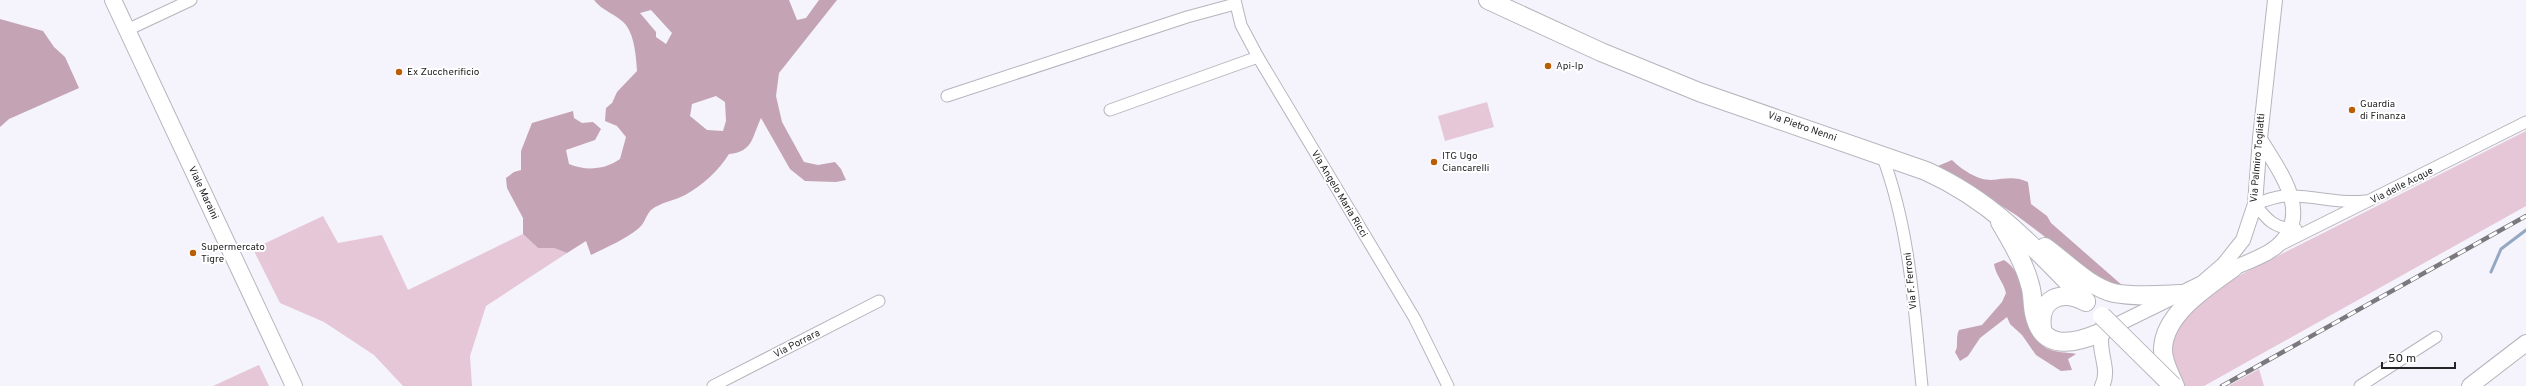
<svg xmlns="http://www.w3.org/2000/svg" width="2526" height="386" font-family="Overpass,sans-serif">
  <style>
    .green { fill: #e5c7d7 }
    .forest { fill: #c3a3b4; fill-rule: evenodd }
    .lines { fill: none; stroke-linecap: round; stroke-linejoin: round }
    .stream { stroke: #94a8c2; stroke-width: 3 }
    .minor-casing { stroke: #b6b4bc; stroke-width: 13 }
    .tertiary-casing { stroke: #b6b4bc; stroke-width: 16 }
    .secondary-casing { stroke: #b6b4bc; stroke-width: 18 }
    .primary-casing { stroke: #b6b4bc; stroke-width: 20 }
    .minor { stroke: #fff; stroke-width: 11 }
    .tertiary { stroke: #fff; stroke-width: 14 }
    .secondary { stroke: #fff; stroke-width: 16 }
    .primary { stroke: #fff; stroke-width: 18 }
    .rail-casing { stroke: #7b797e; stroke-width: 4.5 }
    .rail { stroke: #fff; stroke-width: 3; stroke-dasharray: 9; stroke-linecap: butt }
    .primary-bridge-casing { stroke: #b6b4bc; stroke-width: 20; stroke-linecap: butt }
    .primary-bridge { stroke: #fff; stroke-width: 18 }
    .poi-dot { fill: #ba5e06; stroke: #fff; stroke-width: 1.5 }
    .labels { text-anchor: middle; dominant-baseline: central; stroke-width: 4; stroke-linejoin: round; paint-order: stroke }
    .poi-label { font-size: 10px; fill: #252427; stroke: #fff; text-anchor: start }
    .street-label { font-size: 10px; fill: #252427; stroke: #fff }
  </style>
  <rect width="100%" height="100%" fill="#f5f3fb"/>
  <g class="green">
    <path d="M1487 102 1494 127 1445 141 1438 116Z"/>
    <path d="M2526 131V206L2204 386H2184C2180 377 2174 367 2172 357 2168 324 2206 298 2228 281Z"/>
    <path d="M323 216 338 243 382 235 408 290 523 234 538 248H554L567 253 486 306 470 356 472 386H403L374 355 324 322 280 303 253 249Z"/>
    <path d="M259 365 269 386H213Z"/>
    <path d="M2259 369 2264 386H2228Z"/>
  </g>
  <g class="forest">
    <path d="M594 0H789L797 20 806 18 819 0H837L779 73 776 96 782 122 804 162 818 165 835 162 841 169 846 180 836 182 805 181 790 169 761 118C752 137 753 152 729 154 719 170 702 186 685 195 674 201 661 202 651 210 646 215 645 223 639 228 626 239 607 247 591 255L586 241 567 253 554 248H538L523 234V218L507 188 506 178 514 172 521 170V151L532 123 573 111 574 118 582 123 593 122 601 129 595 140 566 150 569 164C586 171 604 170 620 159L626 137 617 126 605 121 606 108 612 103 617 92 637 71C636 58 635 37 626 25 618 15 602 11 594 0ZM651 10 672 33 666 44 656 37V32L640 13ZM716 96 725 102 726 121 723 131 707 130 690 116 692 104Z"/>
    <path d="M0 19 43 31 54 47 65 57 79 88 9 119 0 127Z"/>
    <path d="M1952 160C1961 169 1977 180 1991 180 2006 179 2014 176 2028 182L2031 204 2047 216 2051 223 2123 286 2106 283 2016 215 1938 166Z"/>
    <path d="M2004 260C2033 278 2017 329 2046 348 2055 353 2067 352 2076 354L2068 359 2072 370 2061 371 2036 355 2022 335 2010 324 2007 317 1980 338 1968 356 1960 361 1955 352C1959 346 1955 338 1959 330L1982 325 2002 302 2006 293C2003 281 1996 276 1994 264Z"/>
  </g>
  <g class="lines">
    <path class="stream" d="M2491 272 2501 249 2526 230"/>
    <defs>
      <g id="minor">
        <path d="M1235 0 1241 25 1258 57 1415 319 1448 386"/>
        <path d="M127 30 191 0"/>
        <path d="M947 96 1187 17 1235 4"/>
        <path d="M1110 110 1258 57"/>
        <path d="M1882 155C1910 229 1914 308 1922 386"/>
        <path d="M2296 229C2275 229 2267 220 2255 204 2268 200 2278 195 2291 196 2319 196 2335 204 2365 201"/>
        <path d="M2278 246 2526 122"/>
        <path d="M713 386 879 301"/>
        <path d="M2360 386 2436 337"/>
      </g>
      <g id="tertiary">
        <path d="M2224 272C2239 265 2265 257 2277 246 2314 214 2279 171 2260 139"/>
        <path d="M2102 386C2111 369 2097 352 2102 332L2202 283 2224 264 2243 240 2255 204 2260 138 2275 0"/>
      </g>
      <g id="secondary">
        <path d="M113 0 294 386"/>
        <path d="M2470 386 2526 343"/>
      </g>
      <g id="primary">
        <path d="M1488 0 1601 52 1699 92 1926 171C1993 201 2036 249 2086 301"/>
        <path d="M2000 222C2012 243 2024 262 2030 285 2033 294 2032 304 2034 313 2042 352 2074 344 2102 332"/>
        <path d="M2045 247C2066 262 2089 287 2114 293 2135 297 2158 295 2179 294"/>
        <path d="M2042 328C2038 298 2062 289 2086 302"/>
        <path d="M2175 386C2170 374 2162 361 2163 348 2165 313 2207 287 2233 268"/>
      </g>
    </defs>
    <use href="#minor" class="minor-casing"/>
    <use href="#tertiary" class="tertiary-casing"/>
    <use href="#secondary" class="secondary-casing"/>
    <use href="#primary" class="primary-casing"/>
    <use href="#minor" class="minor"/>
    <use href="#tertiary" class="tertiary"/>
    <use href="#secondary" class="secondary"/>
    <use href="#primary" class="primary"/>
    <defs>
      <path id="rail" d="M2222 386 2526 216"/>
    </defs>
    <use href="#rail" class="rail-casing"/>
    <use href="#rail" class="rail"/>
    <defs>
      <path id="primary-bridge" d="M2102 316 2173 386"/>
    </defs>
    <use href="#primary-bridge" class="primary-bridge-casing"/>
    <use href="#primary-bridge" class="primary-bridge"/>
  </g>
  <g class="poi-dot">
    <circle cx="1548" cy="66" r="4"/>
    <circle cx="399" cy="72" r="4"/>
    <circle cx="2352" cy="110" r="4"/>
    <circle cx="1434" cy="162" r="4"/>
    <circle cx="193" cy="253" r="4"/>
  </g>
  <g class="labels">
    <g class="poi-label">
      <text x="1556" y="66">Api-Ip</text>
      <text x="407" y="72">Ex Zuccherificio</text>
      <text x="2360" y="104">Guardia<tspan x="2360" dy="12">di Finanza</tspan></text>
      <text x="1442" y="156">ITG Ugo<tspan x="1442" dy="12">Ciancarelli</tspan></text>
      <text x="201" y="247">Supermercato<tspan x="201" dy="12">Tigre</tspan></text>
    </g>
    <g class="street-label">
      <text transform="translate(1802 127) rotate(19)">Via Pietro Nenni</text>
      <text transform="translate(2258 158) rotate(-85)">Via Palmiro Togliatti</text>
      <text transform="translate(2402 186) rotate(-27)">Via delle Acque</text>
      <text transform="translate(203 193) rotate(65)">Viale Maraini</text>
      <text transform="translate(1339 194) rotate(59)">Via Angelo Maria Ricci</text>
      <text transform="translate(1911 281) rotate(-96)">Via F. Ferroni</text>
      <text transform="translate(797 344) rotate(-27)">Via Porrara</text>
    </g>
  </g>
  <path d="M2382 362v6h73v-6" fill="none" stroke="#252427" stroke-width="2"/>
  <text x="2388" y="362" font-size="12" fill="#252427" stroke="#ffffff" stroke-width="3" paint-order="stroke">50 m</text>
</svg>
